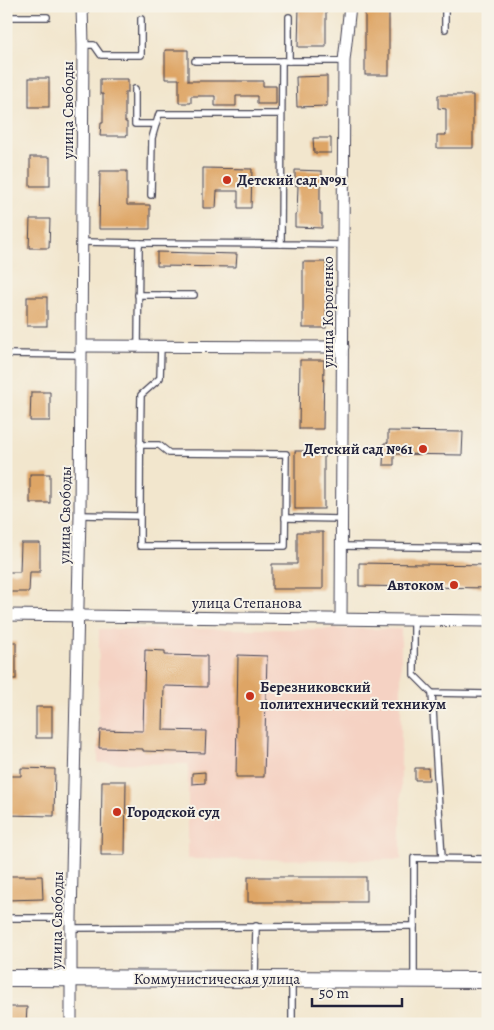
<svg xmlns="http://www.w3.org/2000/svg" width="494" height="1030" font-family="Alegreya,serif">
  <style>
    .built { fill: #f5d2c3 }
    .building { fill: #dea565 }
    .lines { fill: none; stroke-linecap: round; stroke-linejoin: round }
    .lane-casing { stroke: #413f51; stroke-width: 8 }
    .street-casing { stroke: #413f51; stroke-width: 13 }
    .secondary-casing { stroke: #413f51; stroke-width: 18 }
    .lane { stroke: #fff; stroke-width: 5.5 }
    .street { stroke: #fff; stroke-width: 11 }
    .secondary { stroke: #fff; stroke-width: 16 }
    .poi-dot { fill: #c8321e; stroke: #f7f3e8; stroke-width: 2 }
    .labels { text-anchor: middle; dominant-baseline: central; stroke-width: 4; stroke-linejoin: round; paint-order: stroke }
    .street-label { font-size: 15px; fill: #22223b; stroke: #f7f3e8 }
    .poi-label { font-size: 15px; font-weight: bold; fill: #22223b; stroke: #f7f3e8; text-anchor: start }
  </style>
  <rect width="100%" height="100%" fill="#f7f3e8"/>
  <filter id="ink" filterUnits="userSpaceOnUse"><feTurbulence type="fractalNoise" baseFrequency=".02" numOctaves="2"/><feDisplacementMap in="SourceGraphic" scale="10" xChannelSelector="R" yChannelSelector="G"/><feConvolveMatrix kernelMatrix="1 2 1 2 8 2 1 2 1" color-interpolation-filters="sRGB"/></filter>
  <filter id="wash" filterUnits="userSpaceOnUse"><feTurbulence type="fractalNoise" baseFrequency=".0096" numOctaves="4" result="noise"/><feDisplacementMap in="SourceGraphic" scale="20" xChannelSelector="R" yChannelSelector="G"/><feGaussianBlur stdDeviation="1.12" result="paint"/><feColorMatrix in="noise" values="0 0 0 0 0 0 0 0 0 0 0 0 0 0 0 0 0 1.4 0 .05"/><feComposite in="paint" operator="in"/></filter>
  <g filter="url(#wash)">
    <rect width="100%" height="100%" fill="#f2e6cd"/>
    <path class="built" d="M99 629H401V860L188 859V764L98 763Z"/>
    <g id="blocks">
      <g class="building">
        <path d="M299 6H326V47H298Z"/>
        <rect x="365" y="6" width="24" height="69"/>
        <path d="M165 50H188V81H263V86H276V104H257V96H236V106H215V96H191V103H179V79H165Z"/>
        <path d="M327 76V106L297 107 296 77Z"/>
        <rect x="29" y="78" width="20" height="29"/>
        <path d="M100 79H128V92H125V122H127V136H100L101 123H103V94H100Z"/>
        <path d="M438 95H473V148H437V135H446V109L438 108Z"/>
        <path d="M313 138H331V153H314Z"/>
        <rect x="30" y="157" width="20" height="29"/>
        <path d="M203 168 252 169 251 208H238V191H217L216 208H203Z"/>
        <path d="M295 170 322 171V184H320V214H322V228L295 227V215L297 214 298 186 295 185Z"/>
        <path d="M100 171H127V205H150V229H99Z"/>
        <path d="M30 219H50L49 248H29Z"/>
        <path d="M157 252 237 254 236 267 157 266Z"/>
        <rect x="303" y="262" width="23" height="66"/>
        <rect x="27" y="297" width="20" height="29"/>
        <path d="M300 360H324L323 429H299Z"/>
        <path d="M31 392H50V421H30Z"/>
        <path d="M388 431 463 432 462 455 394 454V465H383L384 443H388Z"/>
        <rect x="295" y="451" width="29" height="58"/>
        <rect x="30" y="474" width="20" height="29"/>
        <path d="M297 532H323V589H272V564H297Z"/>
        <path d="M21 543H40V572H30L29 592H6V572H20Z"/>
        <path d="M359 563 488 565V588L359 586Z"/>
        <rect x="6" y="642" width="10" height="37"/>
        <path d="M145 650 165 651V655L207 656V687L164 686 163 730 206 731 205 753 143 751V749L99 748 100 730 143 731Z"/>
        <path d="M238 655 267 656 264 777H236Z"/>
        <rect x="36" y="707" width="16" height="31"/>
        <path d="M21 768 55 769 54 816 6 815V776H21Z"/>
        <path d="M415 768H428L429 780H415Z"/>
        <path d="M205 772V783L192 784V773Z"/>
        <path d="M102 781H126L125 855H101Z"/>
        <path d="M6 876H42L43 899 6 900Z"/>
        <rect x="248" y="877" width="118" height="25"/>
        <path d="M6 1007H27L26 1024H6Z"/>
      </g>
    </g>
  </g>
  <g filter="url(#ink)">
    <use href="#blocks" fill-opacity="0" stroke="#413f51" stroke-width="1"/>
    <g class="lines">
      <defs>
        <g id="lane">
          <path d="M6 17H47"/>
          <path d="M445 29V6"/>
          <path d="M83 45H94L101 55H141V19"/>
          <path d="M195 61H282"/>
          <path d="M289 61V17"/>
          <path d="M135 89V124H156"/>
          <path d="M151 195 152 138 159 114H281"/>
          <path d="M83 242 139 243 138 346"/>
          <path d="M139 243 281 244"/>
          <path d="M343 245 281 244 282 61H344"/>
          <path d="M138 295H194"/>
          <path d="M6 354 82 355"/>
          <path d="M140 445H159L169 453 286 454 285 546H140C140 496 140 445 141 395L160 378 161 346"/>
          <path d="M80 515 140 516"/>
          <path d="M285 518 342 519"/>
          <path d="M341 546 488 548"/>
          <path d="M414 620V675L432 693 488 694"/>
          <path d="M432 693 442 858"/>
          <path d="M6 918H71"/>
          <path d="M71 928 414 926"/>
          <path d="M255 977 256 926"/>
          <path d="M414 977V858L488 859V853"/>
          <path d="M292 1024V981"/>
        </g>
        <g id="street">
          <path d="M82 346 343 347"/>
          <path d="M6 615 488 621"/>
          <path d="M341 618 344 61 350 6"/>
          <path d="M71 1024V918L80 515 83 45 82 6"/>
        </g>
        <path id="secondary" d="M6 978 488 980"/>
      </defs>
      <use href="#lane" class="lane-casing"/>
      <use href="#street" class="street-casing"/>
      <use href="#secondary" class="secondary-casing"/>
      <use href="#lane" class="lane"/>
      <use href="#street" class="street"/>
      <use href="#secondary" class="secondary"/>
    </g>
  </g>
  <g class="poi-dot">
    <circle cx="227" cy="180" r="5"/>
    <circle cx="423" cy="449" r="5"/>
    <circle cx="454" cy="585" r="5"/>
    <circle cx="250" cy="696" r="5"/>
    <circle cx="117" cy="812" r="5"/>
  </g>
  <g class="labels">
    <g class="street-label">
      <text transform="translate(68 110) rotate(-90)">улица Свободы</text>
      <text transform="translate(328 312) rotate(-90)">улица Короленко</text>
      <text transform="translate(65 515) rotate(-89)">улица Свободы</text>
      <text x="247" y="603">улица Степанова</text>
      <text transform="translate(57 920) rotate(-89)">улица Свободы</text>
      <text x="217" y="979">Коммунистическая улица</text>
    </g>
    <g class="poi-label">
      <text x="237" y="180">Детский сад №91</text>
      <text x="413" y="449" text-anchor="end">Детский сад №61</text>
      <text x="444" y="585" text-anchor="end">Автоком</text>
      <text x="260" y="687">Березниковский<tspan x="260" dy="17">политехнический техникум</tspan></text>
      <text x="127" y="812">Городской суд</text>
    </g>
  </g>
  <rect width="494" height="1030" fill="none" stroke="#f7f3e8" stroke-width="25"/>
  <path d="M312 998v8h90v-8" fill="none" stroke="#22223b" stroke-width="2.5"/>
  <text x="319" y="998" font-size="15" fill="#22223b" stroke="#f7f3e8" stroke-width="4" paint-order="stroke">50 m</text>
</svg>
